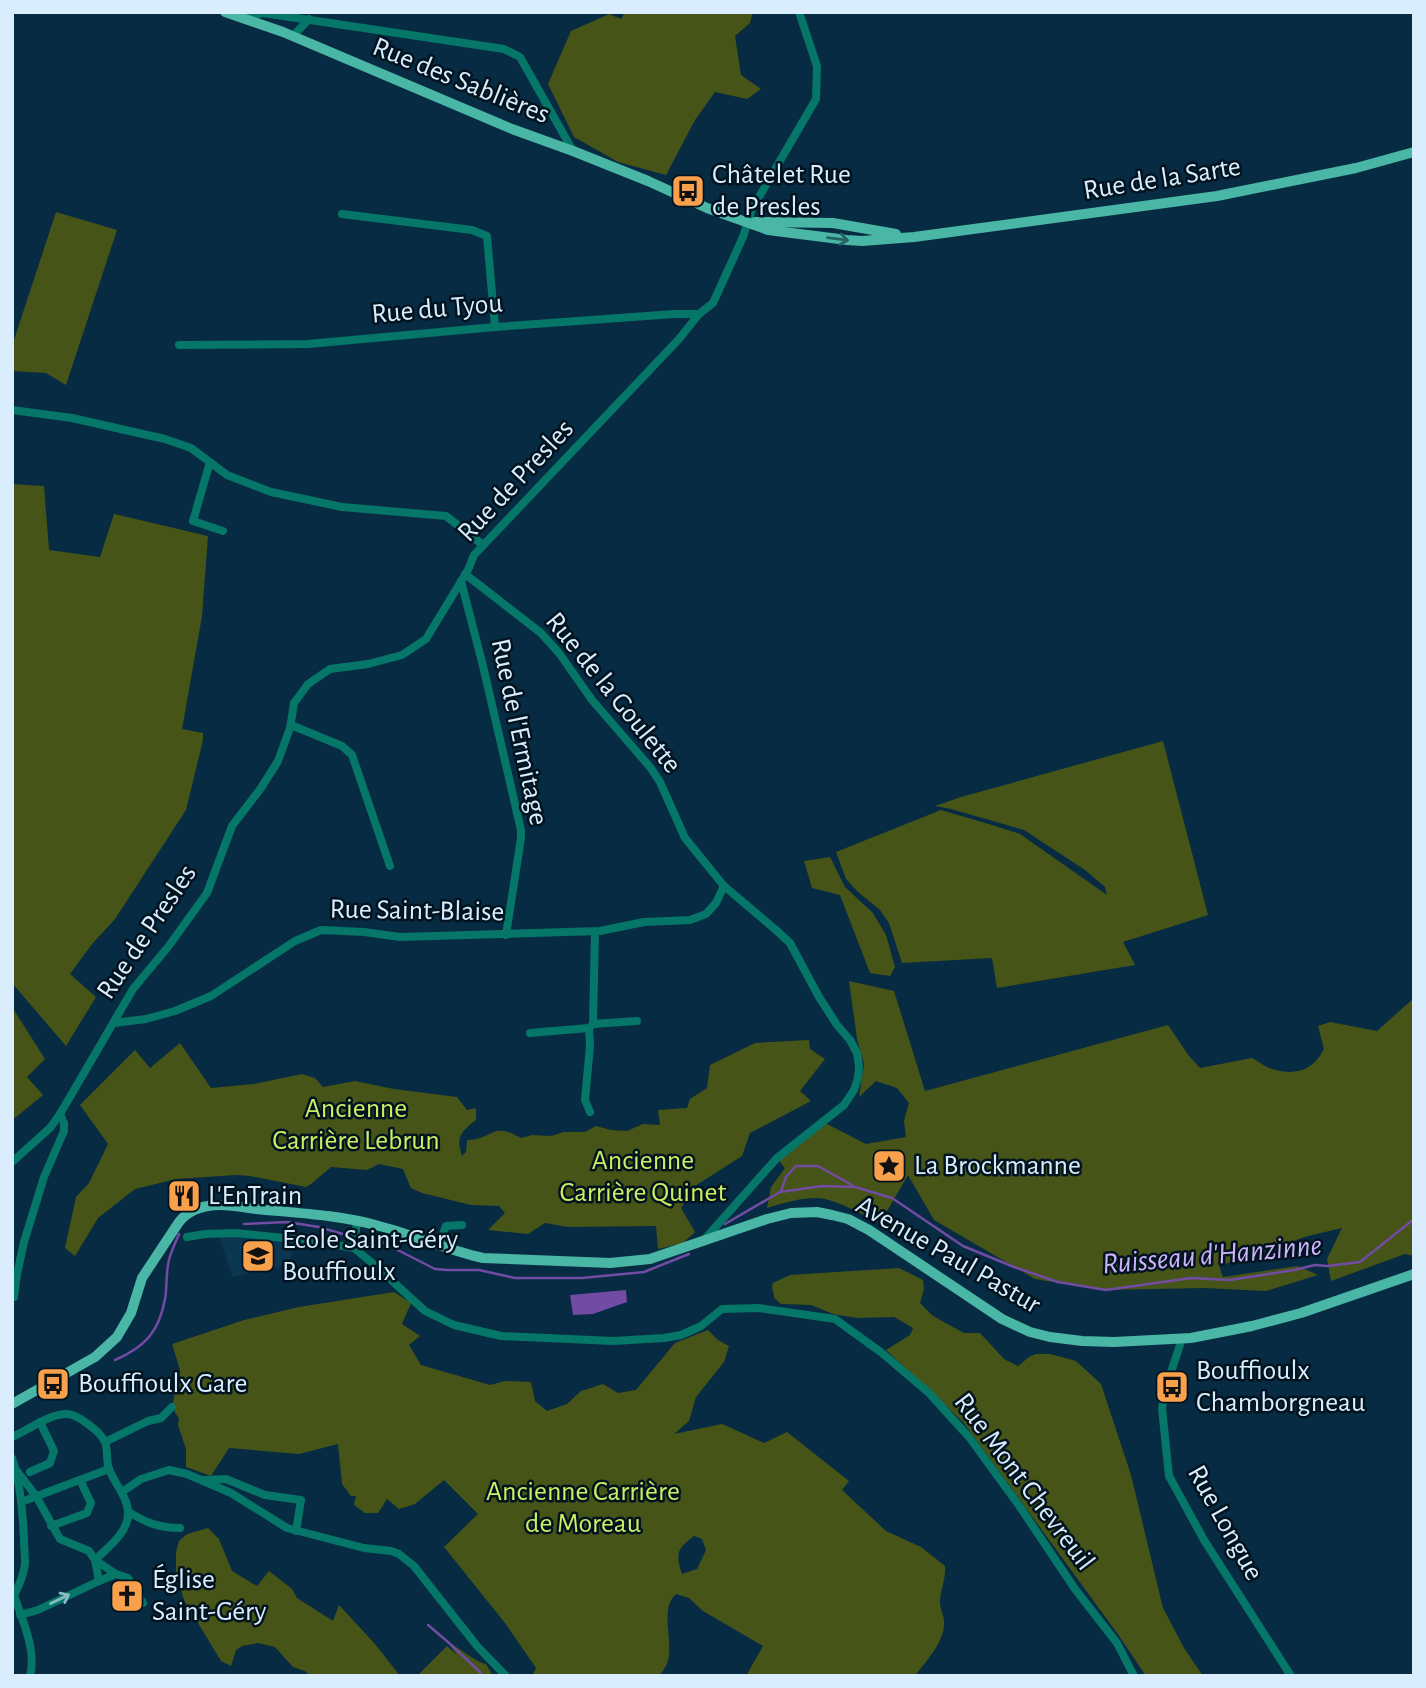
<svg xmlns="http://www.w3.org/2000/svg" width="1426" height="1688" font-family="'Alegreya Sans',sans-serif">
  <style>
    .built { fill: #0b3650 }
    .green { fill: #465417; fill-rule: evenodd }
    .water { fill: #714ba4 }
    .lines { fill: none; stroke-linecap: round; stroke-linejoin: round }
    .stream { stroke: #714ba4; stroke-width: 2.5 }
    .minor { stroke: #057668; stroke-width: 8 }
    .major { stroke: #4ab6a5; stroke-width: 10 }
    .oneway { stroke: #266462 }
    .oneway2 { stroke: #85bdc1 }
    .labels { text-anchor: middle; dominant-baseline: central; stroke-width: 5; stroke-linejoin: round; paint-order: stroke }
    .street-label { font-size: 28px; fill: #daedfc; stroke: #021320 }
    .poi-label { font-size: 28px; fill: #daedfc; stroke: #021320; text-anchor: start }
    .park-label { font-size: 28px; fill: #ccee62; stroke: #021320 }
    .water-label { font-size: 30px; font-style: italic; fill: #ceb3fa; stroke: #021320 }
  </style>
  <rect width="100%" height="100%" fill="#072b42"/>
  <path class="built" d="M219 1235 288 1241 295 1243 289 1265 286 1264 285 1267 269 1269 232 1277Z"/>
  <g class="green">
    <path d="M625 12H753L750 23 735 36 741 75 761 89 747 99 715 92 695 120 666 175 618 162 574 137 548 84 571 31 609 14 621 19Z"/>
    <path d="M56 212 117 230 66 385 46 373 12 371V346Z"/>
    <path d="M12 484 44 486 49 550 100 557 114 514 208 536 202 616 182 729 203 733V740L186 810 115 919 92 944 70 974 96 997 66 1046 12 983Z"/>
    <path d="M1163 741 1208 915 1123 942 1135 965 997 988 992 958 902 963 889 923 880 910 858 892 846 879 836 852 941 810 992 825 1020 834 1107 895 1105 887 1085 870 1024 830 951 809 935 806 961 797Z"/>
    <path d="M830 857 845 887 873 913 886 935 895 967 890 976 870 973 840 895 812 888 804 861Z"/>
    <path d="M849 981 894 991 925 1091 1168 1025 1189 1056 1200 1068 1252 1058C1258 1061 1265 1067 1272 1069 1295 1076 1313 1071 1324 1049L1318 1026 1330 1022 1377 1031 1414 998V1256L1405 1254 1331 1281 1327 1259 1342 1228 1308 1236 1219 1266 1223 1277 1298 1266 1318 1275 1266 1291 1204 1288 1102 1290 1035 1279 934 1220 908 1175 880 1223C862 1215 837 1199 817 1198 801 1198 782 1203 767 1208L771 1187 785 1168 777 1158 823 1122 866 1144 906 1137 904 1121 909 1103 897 1088 876 1081 859 1097 864 1064 857 1039Z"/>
    <path d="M12 1007 45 1059 27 1077 43 1095 15 1118 12 1116Z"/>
    <path d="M809 1040 810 1049 825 1059 800 1091 811 1101 750 1133 742 1156 695 1186 681 1208 695 1232 683 1243 658 1249 656 1226 568 1227 545 1223 528 1234 488 1230 505 1213 499 1206 471 1205 422 1193 411 1188 403 1169 379 1164 367 1170 331 1167 311 1184 306 1187 250 1176 236 1175 176 1179 135 1189 98 1218 75 1256 65 1248 76 1197 89 1183 108 1144 80 1105 135 1050 150 1068 180 1043 211 1088 254 1084 302 1074 315 1078 323 1087 355 1081 394 1089 457 1097 467 1110 476 1108V1120C460 1132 456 1138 462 1156L466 1152 467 1140C495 1139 491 1121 521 1138L532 1135 551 1136 564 1132H585L596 1126 611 1130 627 1131 643 1124 660 1125 658 1110 687 1108 690 1099 707 1088 710 1065 755 1043Z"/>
    <path d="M899 1268 923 1280 924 1289 920 1303 933 1316 964 1333H980L1004 1359 1018 1366 1029 1357 1036 1354H1050L1076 1361 1101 1384 1131 1475 1163 1608 1184 1648 1203 1676H1146L1117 1633 963 1422 886 1350 910 1335 913 1328 894 1317 857 1318 833 1314 811 1305 781 1304 775 1299 772 1288 773 1283 790 1275Z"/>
    <path d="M394 1292 411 1303 402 1324 420 1336 409 1345 421 1365 490 1385 505 1381 531 1382 535 1401 547 1411 567 1404 581 1391 603 1384 618 1393 636 1390 675 1343 708 1330 718 1340 729 1346 724 1362 696 1397 689 1421 674 1434 722 1424 764 1443 787 1432 849 1481 842 1490 886 1531 921 1547 945 1566C946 1578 941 1588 940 1600 939 1607 944 1614 944 1622 945 1642 926 1661 915 1676H746L763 1646 703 1611 689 1598 676 1594C658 1610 676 1645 666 1666 664 1670 661 1673 659 1676H532L536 1668 505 1623 444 1547 478 1514 444 1480 415 1504 399 1509 387 1499 378 1513H365L354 1505 356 1496H351L342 1484 338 1444 299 1454 229 1448 211 1476 186 1467V1449L178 1425 179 1419 172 1407 180 1370 172 1344 244 1320 299 1307ZM694 1536 702 1539 706 1550 697 1569 682 1574C675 1553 677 1549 694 1536Z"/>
    <path d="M208 1528 219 1539 232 1571 257 1586 269 1571 292 1589 297 1598 333 1621 339 1605 375 1644 400 1676H310L305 1671 293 1667 275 1647 258 1643 242 1646 236 1650 231 1666 221 1661 184 1600 176 1573V1552L179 1541 187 1534Z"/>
    <path d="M448 1642C460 1648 475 1662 486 1664L493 1676H417L447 1646 457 1655Z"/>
  </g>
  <path class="water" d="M626 1290 627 1302 593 1314 573 1315 570 1295Z"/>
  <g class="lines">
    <g class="stream">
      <path d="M781 1191 786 1177 796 1166H818L852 1185"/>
      <path d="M244 1224 287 1222 319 1227 346 1235 378 1240 435 1269 448 1270H479L515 1278H582L644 1272 689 1254"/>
      <path d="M725 1224 780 1192 822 1186 855 1187 892 1198 963 1246 1014 1267 1058 1282 1106 1290 1191 1278 1230 1280 1294 1270 1315 1265 1327 1266 1360 1262 1414 1219"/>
      <path d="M115 1360C145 1347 159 1332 165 1299 167 1288 166 1276 168 1265 169 1255 175 1244 179 1234"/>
      <path d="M428 1625 448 1642 480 1672 481 1676"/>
    </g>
    <g class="minor">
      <path d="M244 19 263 13 504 49 520 57 573 151"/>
      <path d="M293 36 309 19"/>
      <path d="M342 214 472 230 487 236 495 327"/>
      <path d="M179 345 308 344 495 327 674 314H699"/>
      <path d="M12 410 72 418 165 439 191 448 227 475 271 492 342 507 446 516 483 545"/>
      <path d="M210 462 193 521 223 531"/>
      <path d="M465 574 541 633 559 653 592 700 650 767 660 782 685 838 724 886 776 930 790 943 819 997 837 1025 850 1040 857 1053 859 1066 858 1078 854 1090 844 1105 777 1158 704 1240"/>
      <path d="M461 581 483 666 521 830V838L506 935"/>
      <path d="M291 725 342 746 352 755 390 866"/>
      <path d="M114 1023 146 1019 175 1011 211 996 295 941 321 930 364 932 400 937 600 931 644 922 690 920 706 914 716 903 724 886"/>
      <path d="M593 1024 637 1021"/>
      <path d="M589 1028 593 1024 595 932"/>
      <path d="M589 1028 590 1046 585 1100 590 1112"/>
      <path d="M530 1033 589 1028"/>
      <path d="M12 1162 50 1128 60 1114 133 989 168 947 207 893 232 826 261 788 278 761 290 728 294 703 308 684 330 669 368 664 402 655 426 639 468 570 474 555 679 339 699 314 713 303 743 237 752 209 816 99 817 66 799 12"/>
      <path d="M187 1237 205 1234 235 1233 315 1241 354 1248 377 1267 425 1311 454 1325 501 1336 613 1341 664 1338 681 1335 701 1326 722 1309 759 1308 835 1319 882 1353 929 1393 969 1437 1020 1507 1075 1589 1117 1643 1134 1676"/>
      <path d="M439 1245 446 1226 462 1225"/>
      <path d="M354 1248 357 1220"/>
      <path d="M14 1297 17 1274 24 1242 44 1177 64 1131V1123L60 1114"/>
      <path d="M1182 1339 1166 1387 1162 1408 1169 1476 1204 1540 1291 1676"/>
      <path d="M12 1437C29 1430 48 1414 67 1414 77 1414 101 1432 105 1442 108 1450 106 1460 109 1469 114 1483 128 1497 128 1513 129 1532 107 1548 95 1560"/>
      <path d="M105 1442 148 1421 161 1418 172 1407"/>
      <path d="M12 1458C21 1484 23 1514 24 1541 24 1548 25 1556 25 1563 24 1575 19 1585 14 1595"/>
      <path d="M16 1470 36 1496 60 1539 89 1551 95 1560 99 1581 116 1574 95 1560"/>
      <path d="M30 1472 50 1463 54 1451 40 1422"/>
      <path d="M205 1480 226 1479 265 1495 301 1500 296 1531"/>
      <path d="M122 1492 141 1479 169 1470 187 1474 231 1493 287 1528 364 1548 391 1551 399 1554 414 1566 477 1646 506 1676"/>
      <path d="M21 1502 109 1469"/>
      <path d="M129 1512C146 1523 160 1528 180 1528"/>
      <path d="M51 1526 87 1513 91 1503 80 1480"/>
      <path d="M116 1574 128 1578 143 1603"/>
      <path d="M14 1595C22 1620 37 1650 30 1676"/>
      <path d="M20 1615 38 1610 99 1581"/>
    </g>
    <g class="major">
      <path d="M225 12 283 32 512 129 573 151 648 181 707 208 768 230 847 240 862 241 914 237 1217 196 1356 168 1414 152"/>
      <path d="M755 222 833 223 896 234"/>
      <path d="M12 1404 95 1357 117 1337 131 1313 142 1278 177 1225C184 1214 195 1208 208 1206 223 1203 241 1207 256 1209 297 1213 340 1215 379 1226 414 1235 447 1250 483 1258L610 1263 650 1259 767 1219 791 1213 817 1212 832 1215 848 1219 869 1230 1002 1319 1030 1332 1050 1337 1082 1341 1114 1342 1191 1338 1252 1326 1301 1313 1414 1274"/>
    </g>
  </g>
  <defs><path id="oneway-shaft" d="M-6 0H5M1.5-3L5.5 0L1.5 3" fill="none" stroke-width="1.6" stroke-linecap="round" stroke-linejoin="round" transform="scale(1.75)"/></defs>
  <use class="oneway" href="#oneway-shaft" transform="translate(838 239) rotate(7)"/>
  <use class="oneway2" href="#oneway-shaft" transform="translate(60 1599) rotate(-26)"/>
  <defs>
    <symbol id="bus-square" viewBox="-11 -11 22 22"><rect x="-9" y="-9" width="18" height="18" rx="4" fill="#f9a04c" stroke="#021320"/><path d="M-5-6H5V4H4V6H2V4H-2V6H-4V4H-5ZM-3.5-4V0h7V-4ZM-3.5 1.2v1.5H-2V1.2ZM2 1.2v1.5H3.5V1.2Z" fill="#111"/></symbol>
    <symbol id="sight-square" viewBox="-11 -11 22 22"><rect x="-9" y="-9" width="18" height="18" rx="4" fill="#f9a04c" stroke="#021320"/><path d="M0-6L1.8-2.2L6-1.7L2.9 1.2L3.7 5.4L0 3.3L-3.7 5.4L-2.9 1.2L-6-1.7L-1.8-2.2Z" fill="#111"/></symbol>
    <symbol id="restaurant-square" viewBox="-11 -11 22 22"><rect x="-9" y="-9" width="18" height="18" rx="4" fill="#f9a04c" stroke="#021320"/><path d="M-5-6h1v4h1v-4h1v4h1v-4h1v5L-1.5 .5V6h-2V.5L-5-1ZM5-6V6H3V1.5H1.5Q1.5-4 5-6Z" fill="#111"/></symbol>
    <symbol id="school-square" viewBox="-11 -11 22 22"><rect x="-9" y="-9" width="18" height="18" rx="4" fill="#f9a04c" stroke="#021320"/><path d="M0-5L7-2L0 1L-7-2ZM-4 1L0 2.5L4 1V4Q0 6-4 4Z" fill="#111"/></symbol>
    <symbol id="church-square" viewBox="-11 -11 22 22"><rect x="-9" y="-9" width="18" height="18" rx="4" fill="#f9a04c" stroke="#021320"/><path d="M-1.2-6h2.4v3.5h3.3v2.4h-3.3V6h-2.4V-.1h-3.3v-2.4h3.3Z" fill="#111"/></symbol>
  </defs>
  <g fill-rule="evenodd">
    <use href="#bus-square" x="669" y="172" width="38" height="38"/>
    <use href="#sight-square" x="870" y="1147" width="38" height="38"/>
    <use href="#restaurant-square" x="165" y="1177" width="38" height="38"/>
    <use href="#school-square" x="239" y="1237" width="38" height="38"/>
    <use href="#bus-square" x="34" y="1365" width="38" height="38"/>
    <use href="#bus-square" x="1153" y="1368" width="38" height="38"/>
    <use href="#church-square" x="108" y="1577" width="38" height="38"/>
  </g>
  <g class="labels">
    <g class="street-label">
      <text transform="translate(461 81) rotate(22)">Rue des Sablières</text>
      <text transform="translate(1162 179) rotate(-9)">Rue de la Sarte</text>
      <text transform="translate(437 309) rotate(-5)">Rue du Tyou</text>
      <text transform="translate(516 481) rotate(-47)">Rue de Presles</text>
      <text transform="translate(613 693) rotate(51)">Rue de la Goulette</text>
      <text transform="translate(519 732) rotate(78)">Rue de l'Ermitage</text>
      <text transform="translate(417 911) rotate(1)">Rue Saint-Blaise</text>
      <text transform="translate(147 932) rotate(-56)">Rue de Presles</text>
      <text transform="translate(948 1255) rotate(30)">Avenue Paul Pastur</text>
      <text transform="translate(1024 1482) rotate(53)">Rue Mont Chevreuil</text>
      <text transform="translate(1225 1523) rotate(61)">Rue Longue</text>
    </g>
    <g class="poi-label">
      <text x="712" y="175">Châtelet Rue<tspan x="712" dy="32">de Presles</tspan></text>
      <text x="914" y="1166">La Brockmanne</text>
      <text x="208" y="1196">L'EnTrain</text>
      <text x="282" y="1240">École Saint-Géry<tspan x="282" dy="32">Bouffioulx</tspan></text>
      <text x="1196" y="1371">Bouffioulx<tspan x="1196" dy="32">Chamborgneau</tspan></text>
      <text x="78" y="1384">Bouffioulx Gare</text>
      <text x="152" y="1580">Église<tspan x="152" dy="32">Saint-Géry</tspan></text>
    </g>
    <g class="park-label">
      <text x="356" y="1109">Ancienne<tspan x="356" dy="32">Carrière Lebrun</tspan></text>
      <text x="643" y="1161">Ancienne<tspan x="643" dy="32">Carrière Quinet</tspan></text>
      <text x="583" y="1492">Ancienne Carrière<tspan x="583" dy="32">de Moreau</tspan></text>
    </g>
    <g class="water-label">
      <text transform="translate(1212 1255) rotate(-5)">Ruisseau d'Hanzinne</text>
    </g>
  </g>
  <rect width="1426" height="1688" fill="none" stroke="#daedfc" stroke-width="28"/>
</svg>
